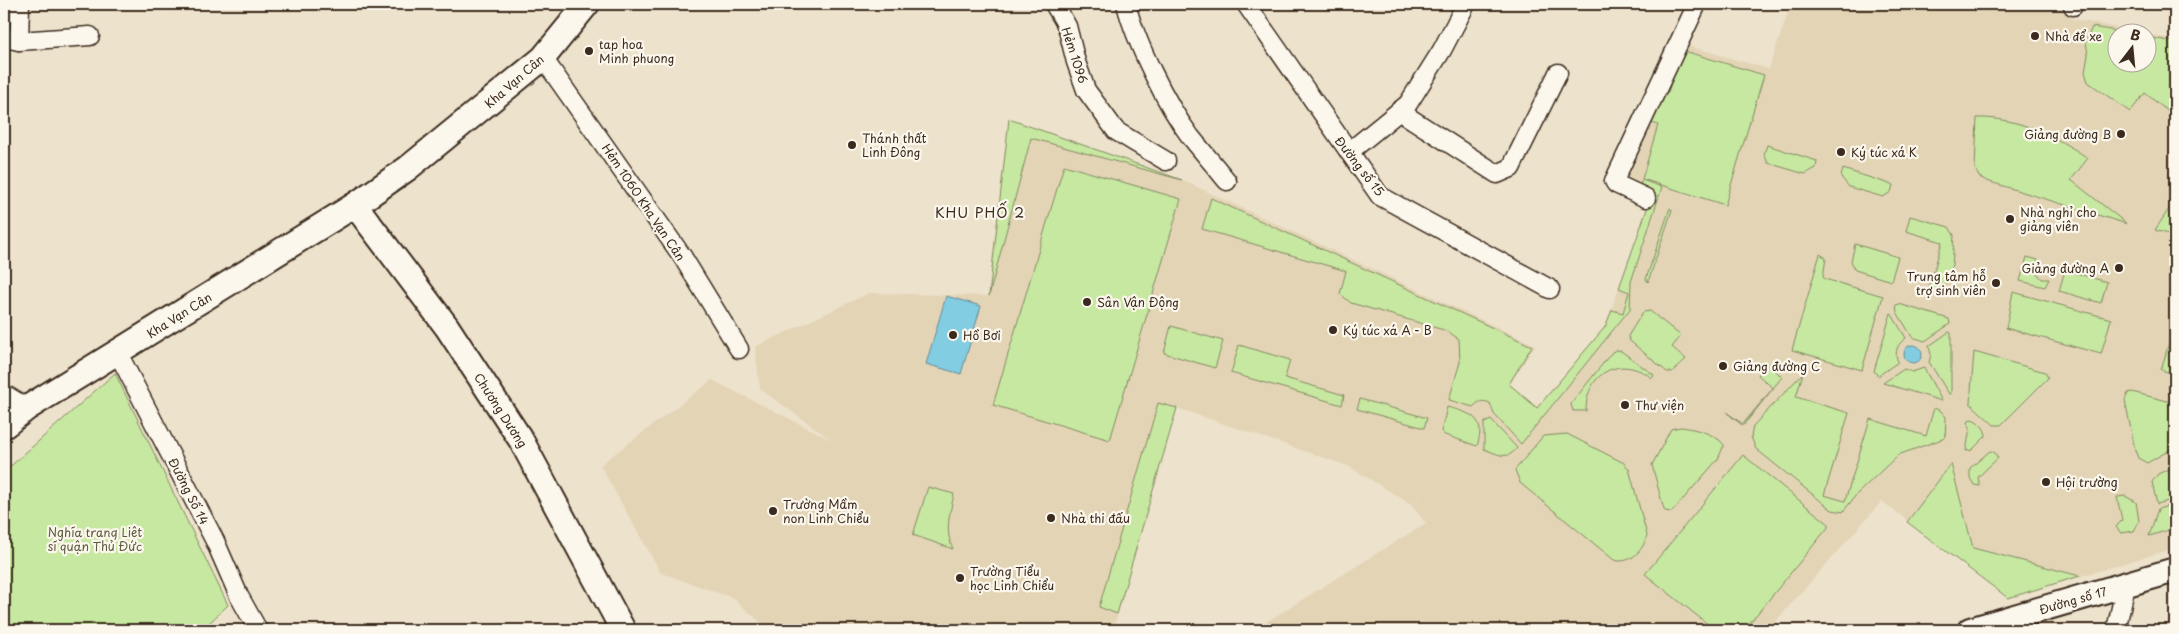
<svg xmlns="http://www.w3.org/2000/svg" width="2179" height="634" font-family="'Playpen Sans',sans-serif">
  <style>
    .built { fill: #e3d4b6 }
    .green { fill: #c7e8a1; stroke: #818960 }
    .water { fill: #82cde2; stroke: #668c94 }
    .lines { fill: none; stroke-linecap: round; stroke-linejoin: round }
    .street-casing { stroke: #3b2a1e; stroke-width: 21 }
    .secondary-casing { stroke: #3b2a1e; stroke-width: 28 }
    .street { stroke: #fbf7ec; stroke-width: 18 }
    .secondary { stroke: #fbf7ec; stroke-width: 24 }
    .poi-dot { fill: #3b2a1e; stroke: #fbf7ec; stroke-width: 2 }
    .labels { text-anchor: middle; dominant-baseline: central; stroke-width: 4.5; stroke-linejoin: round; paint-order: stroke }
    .poi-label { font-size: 12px; fill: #3b2a1e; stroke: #fbf7ec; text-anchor: start }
    .street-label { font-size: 12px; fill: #3b2a1e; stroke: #fbf7ec }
    .park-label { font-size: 12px; fill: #5e5a3f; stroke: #fbf7ec }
    .neighbourhood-label { font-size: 14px; letter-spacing: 1px; fill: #3b2a1e; stroke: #fbf7ec }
  </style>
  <rect width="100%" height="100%" fill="#ede2cc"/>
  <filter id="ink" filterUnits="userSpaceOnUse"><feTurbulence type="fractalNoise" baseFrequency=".02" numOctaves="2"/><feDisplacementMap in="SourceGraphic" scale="10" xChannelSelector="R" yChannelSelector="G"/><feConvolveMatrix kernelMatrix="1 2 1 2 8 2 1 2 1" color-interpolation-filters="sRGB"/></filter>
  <g filter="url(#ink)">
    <path class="built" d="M1791 4H2067L2072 19 2139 32H2116V62H2146L2147 34 2175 40V548L2008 598 1882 501 1768 630H1253L1426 523 1412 506 1428 488 1412 505 1348 466 1177 408 1113 630H769L733 598 661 573 600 465 712 380 832 440 760 389 755 347 869 293 988 296 1009 119 1182 180 1535 345 1510 384 1537 407 1605 327 1652 195 1617 181 1681 44 1769 69Z"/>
    <g class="green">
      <path d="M2092 27 2123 32H2116V62H2146L2147 37 2175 42V117L2145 93 2130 112 2088 82 2085 72 2088 55 2086 41Z"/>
      <path d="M1681 50 1764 75 1725 205 1642 179 1658 125 1645 121 1660 89 1668 92Z"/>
      <path d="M1977 118C2017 117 2055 136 2088 158L2071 180 2127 224 1990 182 1979 177 1975 168Z"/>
      <path d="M1009 119 1182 180 1031 138 989 296Z"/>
      <path d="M1767 145 1817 161 1816 168 1805 174 1768 163 1764 154Z"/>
      <path d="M1064 165 1181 199 1110 440 993 405Z"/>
      <path d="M1843 169 1893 185 1891 192 1883 197 1849 187 1841 177Z"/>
      <path d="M1642 180 1662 187 1631 282 1630 309 1521 444 1494 414 1490 403C1482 400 1479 401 1473 407L1449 400 1460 362 1459 339 1447 331 1351 303 1340 294 1346 271 1202 229 1211 198 1532 346 1509 384 1537 408 1605 327 1612 310 1623 313 1629 292 1619 288 1652 195 1639 188Z"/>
      <path d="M2175 200V236L2155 230Z"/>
      <path d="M1670 208 1672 210 1648 282 1646 279Z"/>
      <path d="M1910 216 1949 227 1954 235C1952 256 1956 290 1928 292L1942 242 1906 231Z"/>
      <path d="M1855 244 1898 257 1891 281 1855 270 1851 261Z"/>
      <path d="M1820 254 1826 258 1823 277 1825 279 1883 296 1862 370 1792 350Z"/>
      <path d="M2027 257 2038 260 2037 273 2042 279H2049L2045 287 2020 281Z"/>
      <path d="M2065 270 2107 282 2101 303 2059 291Z"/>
      <path d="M2013 292 2111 319 2101 354 2006 328Z"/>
      <path d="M1899 304 1949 319 1950 324 1925 341 1912 337 1897 312 1896 305Z"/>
      <path d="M1650 311 1681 336 1672 347 1686 359 1672 372H1667L1630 341 1628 336 1643 312Z"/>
      <path d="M1891 313 1906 338C1897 344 1894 352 1898 362L1878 376 1874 371Z"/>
      <path d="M1171 326 1223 341 1215 368 1164 353Z"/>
      <path d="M1949 332 1951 333V394H1949L1929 362 1931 355 1929 346Z"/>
      <path d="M2171 336 2175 337V374L2161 370Z"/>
      <path d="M1239 345 1290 360 1285 378 1344 395 1342 405 1231 373Z"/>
      <path d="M1616 350 1621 351 1654 375 1652 378C1621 354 1586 372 1586 411H1573L1571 404 1612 352Z"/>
      <path d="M1974 352 2045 372 2048 378 2001 425H1994L1970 403Z"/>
      <path d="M1768 363 1782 377 1743 426 1726 412 1743 424 1773 388 1758 375Z"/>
      <path d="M1924 368 1942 401 1883 383 1904 369 1912 372Z"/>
      <path d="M115 373 228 605 202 630H4V472Z"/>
      <path d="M1803 373 1796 397 1849 413 1824 495 1845 501 1870 419 1926 436 1934 408 1941 411 1946 417 1945 438 1898 455 1856 495 1843 512 1832 510 1756 449 1751 437 1753 426Z"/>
      <path d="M2132 392 2175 403V447L2147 463 2138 458 2135 450 2125 400 2128 393Z"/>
      <path d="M1360 399 1427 418 1424 428 1357 409Z"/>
      <path d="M1158 403 1177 408 1117 614 1099 607Z"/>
      <path d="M1447 407C1470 413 1487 417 1477 446L1445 435 1441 432Z"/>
      <path d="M1971 419C1978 420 1986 429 1986 436L1972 450 1966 451 1970 428 1968 422Z"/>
      <path d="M1491 420 1517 448C1507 461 1498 454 1484 449V423Z"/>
      <path d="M1680 427C1693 428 1717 434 1724 445L1718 459 1672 512 1665 511 1663 506 1652 465 1671 429Z"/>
      <path d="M1567 434 1624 463 1629 469 1647 535C1644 550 1630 565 1614 560L1520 483 1515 470 1543 436Z"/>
      <path d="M1990 451 1994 452 1998 458 1978 477 1980 486 1974 485 1970 478V468Z"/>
      <path d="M1743 455 1830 525 1744 630H1715L1645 574Z"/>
      <path d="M1951 464 1973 548 2080 576 2008 598 1907 522Z"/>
      <path d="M2175 466V499L2157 504 2152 482 2158 474Z"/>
      <path d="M928 487 954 494C950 514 944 530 953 549L913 535Z"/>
      <path d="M2125 496 2136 502 2139 521 2134 531 2121 533 2116 527 2122 520 2117 497Z"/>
      <path d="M2175 504V528L2149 536 2158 509Z"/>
    </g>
    <g class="water">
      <path d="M946 296 981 306 961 374 926 364Z"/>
      <circle cx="1913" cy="354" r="9"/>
    </g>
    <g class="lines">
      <defs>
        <g id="street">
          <path d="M1054 4 1067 26 1076 62 1086 90 1116 131 1166 161"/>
          <path d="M1126 4C1136 43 1166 104 1190 136 1202 151 1215 166 1227 181"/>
          <path d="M1246 4 1380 196 1550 289"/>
          <path d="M2073 4V6"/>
          <path d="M4 38 19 41 90 36"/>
          <path d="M19 41 20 4"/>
          <path d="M543 58 682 256 739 349"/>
          <path d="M1399 111 1497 174 1511 168 1558 73"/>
          <path d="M1349 152 1408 104 1442 50 1466 4"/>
          <path d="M1646 198 1616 184 1614 181 1697 4"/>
          <path d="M118 353 215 541 239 596 258 630"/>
          <path d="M4 394 27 408"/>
          <path d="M2116 630 2126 585"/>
        </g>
        <g id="secondary">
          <path d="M355 205 447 327 521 440 623 630"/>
          <path d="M4 426 27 408 355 205 408 168 543 58 587 4"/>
          <path d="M1970 630 2175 570"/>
        </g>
      </defs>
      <use href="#street" class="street-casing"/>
      <use href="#secondary" class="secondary-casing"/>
      <use href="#street" class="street"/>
      <use href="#secondary" class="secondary"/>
    </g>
  </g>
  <g class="poi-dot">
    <circle cx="2035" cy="36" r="5"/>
    <circle cx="589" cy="51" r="5"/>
    <circle cx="2121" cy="134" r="5"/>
    <circle cx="852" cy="145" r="5"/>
    <circle cx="1841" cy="152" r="5"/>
    <circle cx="2010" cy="219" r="5"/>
    <circle cx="2119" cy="268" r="5"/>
    <circle cx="1996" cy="283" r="5"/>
    <circle cx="1087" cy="302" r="5"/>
    <circle cx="1333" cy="330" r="5"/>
    <circle cx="953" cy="335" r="5"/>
    <circle cx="1723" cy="366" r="5"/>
    <circle cx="1625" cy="405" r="5"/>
    <circle cx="2046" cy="482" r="5"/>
    <circle cx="773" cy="511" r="5"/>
    <circle cx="1051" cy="518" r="5"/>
    <circle cx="960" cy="578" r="5"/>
  </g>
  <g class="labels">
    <g class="poi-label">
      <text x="2045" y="36">Nhà để xe</text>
      <text x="599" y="44">tap hoa<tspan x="599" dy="14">Minh phuong</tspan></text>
      <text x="2111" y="134" text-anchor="end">Giảng đường B</text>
      <text x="862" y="138">Thánh thất<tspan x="862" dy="14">Linh Đông</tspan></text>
      <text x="1851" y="152">Ký túc xá K</text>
      <text x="2020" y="212">Nhà nghỉ cho<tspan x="2020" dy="14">giảng viên</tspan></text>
      <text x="2109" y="268" text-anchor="end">Giảng đường A</text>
      <text x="1986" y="276" text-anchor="end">Trung tâm hỗ<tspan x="1986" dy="14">trợ sinh viên</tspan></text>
      <text x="1097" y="302">Sân Vận Động</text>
      <text x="1343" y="330">Ký túc xá A - B</text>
      <text x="963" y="335">Hồ Bơi</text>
      <text x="1733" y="366">Giảng đường C</text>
      <text x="1635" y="405">Thư viện</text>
      <text x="2056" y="482">Hội trường</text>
      <text x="783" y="504">Trường Mầm<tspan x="783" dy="14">non Linh Chiểu</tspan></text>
      <text x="1061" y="518">Nhà thi đấu</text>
      <text x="970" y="571">Trường Tiểu<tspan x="970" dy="14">học Linh Chiểu</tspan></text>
    </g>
    <g class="street-label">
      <text transform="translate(1075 55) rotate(72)">Hẻm 1096</text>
      <text transform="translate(514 81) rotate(-41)">Kha Vạn Cân</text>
      <text transform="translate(1360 166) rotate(52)">Đường số 15</text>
      <text transform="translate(644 202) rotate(56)">Hẻm 1060 Kha Vạn Cân</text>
      <text transform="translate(179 315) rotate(-32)">Kha Vạn Cân</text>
      <text transform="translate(501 410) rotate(57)">Chương Dương</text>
      <text transform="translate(189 491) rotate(63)">Đường Số 14</text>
      <text transform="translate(2073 600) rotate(-16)">Đường số 17</text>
    </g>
    <g class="park-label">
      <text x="95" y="532">Nghĩa trang Liệt<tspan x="95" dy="14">sĩ quận Thủ Đức</tspan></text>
    </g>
    <g class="neighbourhood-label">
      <text x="980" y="212">KHU PHỐ 2</text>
    </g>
  </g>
  <rect width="2179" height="634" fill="none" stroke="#fbf7ec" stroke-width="20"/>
  <rect x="10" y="10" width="2159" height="614" fill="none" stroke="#3b2a1e" stroke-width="2" filter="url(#ink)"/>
  <g transform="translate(2132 48) rotate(16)"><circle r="24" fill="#fbf7ec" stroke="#aea59a"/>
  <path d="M0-4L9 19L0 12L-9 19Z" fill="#3b2a1e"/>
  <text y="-8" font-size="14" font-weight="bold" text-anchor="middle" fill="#3b2a1e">B</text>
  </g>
</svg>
